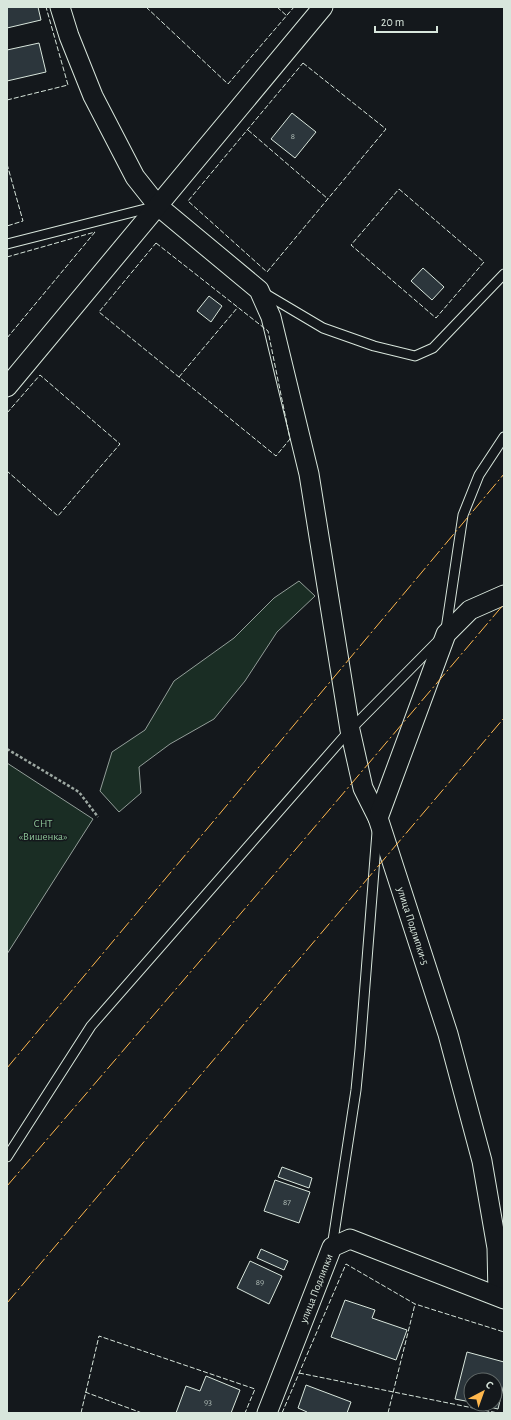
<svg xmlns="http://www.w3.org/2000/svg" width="511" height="1420" font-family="'Alegreya Sans',sans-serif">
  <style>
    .green { fill: #1a2d24; stroke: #939e99 }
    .building { fill: #2c363c; stroke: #d8e6dc }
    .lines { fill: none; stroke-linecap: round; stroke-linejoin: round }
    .service-casing { stroke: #d8e6dc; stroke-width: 11 }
    .minor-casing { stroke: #d8e6dc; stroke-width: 21 }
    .path { stroke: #9da8a2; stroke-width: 2.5; stroke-dasharray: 3 2; stroke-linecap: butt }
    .service { stroke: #14181c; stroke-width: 9 }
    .minor { stroke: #14181c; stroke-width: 19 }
    .fence { stroke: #d8e6dc; stroke-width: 1; stroke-dasharray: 5 2; stroke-linecap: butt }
    .power { stroke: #ffb74d; stroke-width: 1; stroke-dasharray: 14 3 2 3; stroke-linecap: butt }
    .labels { text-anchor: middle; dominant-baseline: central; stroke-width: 3; stroke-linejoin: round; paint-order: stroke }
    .number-label { font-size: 9px; fill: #adbab4 }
    .park-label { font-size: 11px; fill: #8ac095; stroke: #14181c }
    .street-label { font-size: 11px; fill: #d8e6dc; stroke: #14181c }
  </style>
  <rect width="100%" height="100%" fill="#14181c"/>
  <g class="green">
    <path d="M299 581 315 596 277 632 245 681 214 719 170 744 139 767 141 793 119 812 100 791 112 752 145 730 174 681 234 638 274 598Z"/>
    <path d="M7 763 93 819 7 954Z"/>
  </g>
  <g class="building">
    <path d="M7 7H38L41 20 7 28Z"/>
    <path d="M39 43 46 72 7 81V50Z"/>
    <path d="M292 113 316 132 295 158 271 139Z"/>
    <path d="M423 268 444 287 432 300 411 281Z"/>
    <path d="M209 296 222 306 211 322 197 311Z"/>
    <path d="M282 1167 312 1178 309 1188 278 1177Z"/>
    <path d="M275 1180 310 1192 299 1223 264 1211Z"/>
    <path d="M261 1249 288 1261 284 1270 257 1258Z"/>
    <path d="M250 1261 282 1276 269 1304 237 1288Z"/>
    <path d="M345 1300 375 1310 372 1318 407 1330 396 1360 331 1337Z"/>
    <path d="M467 1352 504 1362V1384L498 1409 477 1404H495V1380H471V1402L455 1399Z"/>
    <path d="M206 1376 240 1390 231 1413H176L186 1386 200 1391Z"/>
    <path d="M306 1385 351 1402 347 1413H307V1412L298 1408Z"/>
  </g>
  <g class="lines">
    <defs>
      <g id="service">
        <path d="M7 244 153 207"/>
        <path d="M264 293 323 328 374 346 415 356 433 348 504 274"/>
        <path d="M446 629 463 515 479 475 504 437"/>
        <path d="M7 1157 91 1026 350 730 438 641"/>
        <path d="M332 1247 356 1090 360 1049 377 832"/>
      </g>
      <g id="minor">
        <path d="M60 7 69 36 93 96 135 177 158 206 259 290 271 317 309 474 350 730 363 788 378 818"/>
        <path d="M7 387 323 7"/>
        <path d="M498 1295 497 1248 482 1161 448 1034 378 818 446 634 470 610 504 595"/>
        <path id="s1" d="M267 1413 332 1247 350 1239 504 1299"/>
      </g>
    </defs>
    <use href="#service" class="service-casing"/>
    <use href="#minor" class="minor-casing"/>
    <path class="path" d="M7 749 79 792 98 817"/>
    <use href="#service" class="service"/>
    <use href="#minor" class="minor"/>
    <g class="fence">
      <path d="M146 7 228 84 294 7"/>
      <path d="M277 7 287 16"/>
      <path d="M303 63 386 129 267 272 188 201Z"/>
      <path d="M7 100 68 85 46 7"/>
      <path d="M248 130 328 199"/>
      <path d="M7 164 23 221 7 226"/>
      <path d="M399 189 484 262 436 318 351 245Z"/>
      <path d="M156 243 268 331 290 439 276 456 99 312Z"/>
      <path d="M7 257 95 232"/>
      <path d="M7 338 95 232"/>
      <path d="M179 377 238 307"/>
      <path d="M7 413 40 375 120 444 58 516 7 471"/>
      <path d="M299 1373 498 1413"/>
      <path d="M85 1392 142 1413"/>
      <path d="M81 1413 99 1336 255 1389 245 1413"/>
      <path d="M282 1413 346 1264 415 1304 504 1332"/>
      <path d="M388 1413 415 1304"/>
    </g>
    <g class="power">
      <path d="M7 1068 504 474"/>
      <path d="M7 1186 290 856 504 604"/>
      <path d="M7 1303 504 718"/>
    </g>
  </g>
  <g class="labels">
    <g class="number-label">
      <text x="293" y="136">8</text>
      <text x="287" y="1202">87</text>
      <text x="260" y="1282">89</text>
      <text x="208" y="1402">93</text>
    </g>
    <g class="park-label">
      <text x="43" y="823">СНТ<tspan x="43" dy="13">«Вишенка»</tspan></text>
    </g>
    <g class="street-label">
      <text transform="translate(413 926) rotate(72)">улица Подлипки-5</text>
      <text stroke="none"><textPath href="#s1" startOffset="134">улица Подлипки</textPath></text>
    </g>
  </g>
  <rect width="511" height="1420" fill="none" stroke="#d8e6dc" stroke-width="16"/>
  <g transform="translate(483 1392) rotate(41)"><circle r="19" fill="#14181c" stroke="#626a69"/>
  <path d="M0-3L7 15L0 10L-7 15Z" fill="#ffb74d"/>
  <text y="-6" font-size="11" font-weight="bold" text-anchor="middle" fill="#d8e6dc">С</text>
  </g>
  <path d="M375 26v6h62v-6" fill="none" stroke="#d8e6dc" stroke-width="2"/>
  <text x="381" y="26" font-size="12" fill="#d8e6dc" stroke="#14181c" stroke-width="3" paint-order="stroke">20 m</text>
</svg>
